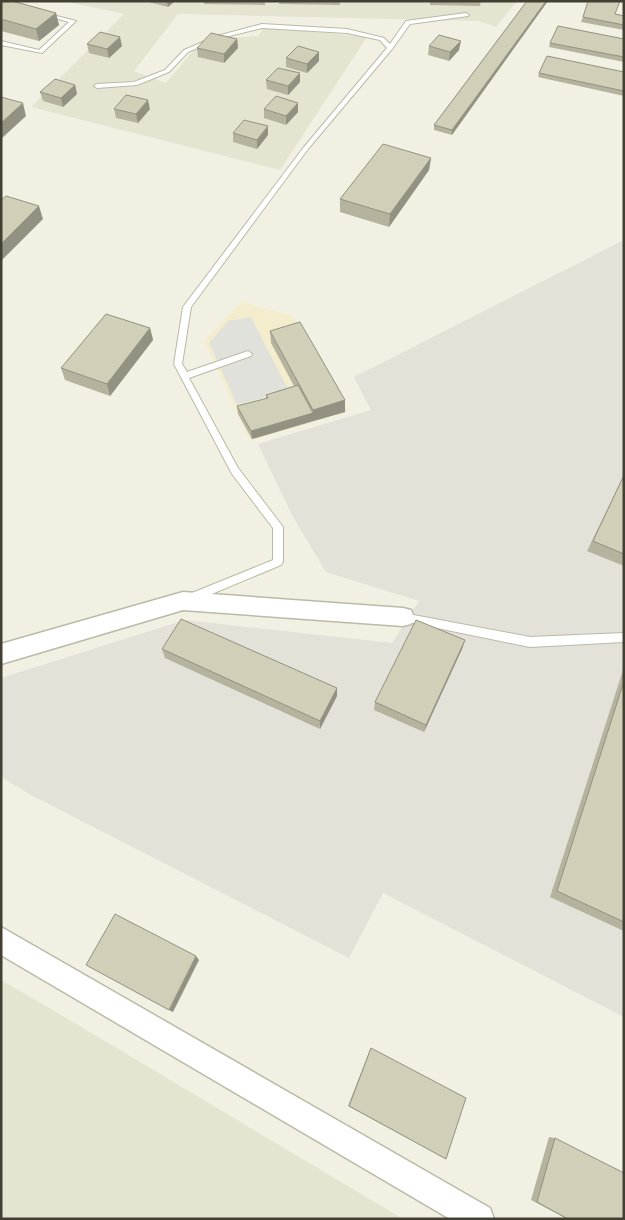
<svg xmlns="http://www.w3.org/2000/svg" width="625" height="1220" font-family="'Nunito Sans',sans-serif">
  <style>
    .residential { fill: #e5e4d1 }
    .commercial { fill: #f4edcd }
    .industrial { fill: #e3e1d8 }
    .parking { fill: #e1e1db }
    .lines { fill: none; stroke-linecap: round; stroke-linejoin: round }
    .lane-casing { stroke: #bcbaa6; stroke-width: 2 }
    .street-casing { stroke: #bcbaa6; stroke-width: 3 }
    .lane { fill: #fff; fill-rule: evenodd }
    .street { fill: #fff; fill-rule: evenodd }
    .wall { fill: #b5b29e }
    .shaded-wall { fill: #939181 }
    .building { fill: #d2cfb8; stroke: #939181 }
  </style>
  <rect width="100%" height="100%" fill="#f1f0e3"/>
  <g class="residential">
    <path d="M63 1H517L496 27 479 21 178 14 134 71 166 83 202 40 258 36 265 27 367 37 280 170 31 107 124 14Z"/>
    <path d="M1 980 68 1019 403 1219H1Z"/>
  </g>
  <path class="commercial" d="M241 302 293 316 348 412 250 441 204 341Z"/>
  <path class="industrial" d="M624 240V1017L383 893 349 958 29 794 1 777V678L185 620 392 643 419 601 326 572 292 515 258 444 371 410 354 377Z"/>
  <path class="parking" d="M251 317 289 391 237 405 209 343 228 321Z"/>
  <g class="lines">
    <defs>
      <g id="lane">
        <path d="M41 12 76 21 42 53 1 45V41L39 50 69 22 41 14Z"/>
        <path d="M466 13 469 15 468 16 410 24 392 49 308 149 191 307 182 364 187 372 248 351 252 354 251 356 189 378 238 468 283 527V562L281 565 195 601H187L186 598 187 595 273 560V528L232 474 174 364 183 307 304 147 387 48 380 40 347 33 262 28 221 38 188 52 169 72 137 85 97 88 94 86 97 84 134 82 165 70 184 50 217 36 262 24 347 29 384 38 390 44 406 21Z"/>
        <path d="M403 613 530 637 624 633V642L530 647 403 621 399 620 398 617 399 614Z"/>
      </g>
      <g id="street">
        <path d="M183 592 403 608 411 610 414 617 411 624 403 626 183 610 1 664V644Z"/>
        <path d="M1 927 490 1208 494 1219H450L1 955Z"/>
      </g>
    </defs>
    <use href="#lane" class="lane-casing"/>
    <use href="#street" class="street-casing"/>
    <use href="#lane" class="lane"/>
    <use href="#street" class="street"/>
  </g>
  <g class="wall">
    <path d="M1 1 56 13 59 25 39 41 1 31Z"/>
    <path d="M145 1H175L168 7Z"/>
    <path d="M204 1H265V5L204 4Z"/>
    <path d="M279 1H340V5L279 4Z"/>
    <path d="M430 1H481L480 6 430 5Z"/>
    <path d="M527 1 452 135 434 130V125Z"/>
    <path d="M615 14 624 16V30L581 22 583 17Z"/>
    <path d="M237 39 238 48 224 63 198 57 197 48Z"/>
    <path d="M624 39V62L549 47 550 43Z"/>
    <path d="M87 44 122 46 109 58 89 53Z"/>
    <path d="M429 46 459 50 449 61 428 55Z"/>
    <path d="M286 58 319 61 307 73 286 67Z"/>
    <path d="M624 72V96L538 77 539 73Z"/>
    <path d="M266 80 300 82 288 95 267 89Z"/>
    <path d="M75 85 77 94 63 107 43 101 40 92Z"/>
    <path d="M298 103V112L286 125 264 118V109Z"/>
    <path d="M114 109H150L138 123 116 118Z"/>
    <path d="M268 126V135L257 149 233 142V133Z"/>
    <path d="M431 158 429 170 389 227 340 212V199Z"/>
    <path d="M150 328 153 340 110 396 65 380 61 368Z"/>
    <path d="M270 331 345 400V412L252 439 238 414 237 406 266 399V395L294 386 271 343Z"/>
    <path d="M624 475V566L587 551Z"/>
    <path d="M465 640 462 649 424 732 374 710 375 702Z"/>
    <path d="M162 649 337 696 320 729 165 658Z"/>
    <path d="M624 667V931L550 897Z"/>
    <path d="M371 1048 446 1159 348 1106 370 1050Z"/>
    <path d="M549 1137 555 1138 567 1219 531 1200Z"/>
  </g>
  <g class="shaded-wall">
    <path d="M167 1H175L168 7Z"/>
    <path d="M546 1H548L452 135V130Z"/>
    <path d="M56 13 59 25 39 41 36 29Z"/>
    <path d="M120 37 122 46 109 58 107 49Z"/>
    <path d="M237 39 238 48 224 63V54Z"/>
    <path d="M461 41 459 50 449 61 450 52Z"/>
    <path d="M319 52V61L307 73V64Z"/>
    <path d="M300 73V82L288 95V86Z"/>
    <path d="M75 85 77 94 63 107 61 98Z"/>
    <path d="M148 100 150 109 138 123 136 114Z"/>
    <path d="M23 103 26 116 1 139V123Z"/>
    <path d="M298 103V112L286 125V116Z"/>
    <path d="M268 126V135L257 149V140Z"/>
    <path d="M431 158 429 170 389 227 390 214Z"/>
    <path d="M39 206 43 219 1 261V244Z"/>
    <path d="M150 328 153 340 110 396 107 384Z"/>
    <path d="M345 400V412L313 421V410Z"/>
    <path d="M313 413V421L252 439 251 431Z"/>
    <path d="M465 640 462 649 424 732 426 725Z"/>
    <path d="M337 688V696L320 729V721Z"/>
    <path d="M196 956 199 960 173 1012 169 1010Z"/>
  </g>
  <g class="building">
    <path d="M1 1H12L56 13 36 29 1 19Z"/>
    <path d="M527 1H546L452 130 434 125Z"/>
    <path d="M588 1H620L615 14 624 16V25L583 17Z"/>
    <path d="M558 26 624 39V57L550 43Z"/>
    <path d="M100 32 120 37 107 49 87 44Z"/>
    <path d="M211 33 237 39 224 54 197 48Z"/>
    <path d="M439 35 461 41 450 52 429 46Z"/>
    <path d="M298 46 319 52 307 64 286 58Z"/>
    <path d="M547 56 624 72V91L539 73Z"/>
    <path d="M278 68 300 73 288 86 266 80Z"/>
    <path d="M55 79 75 85 61 98 40 92Z"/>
    <path d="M126 95 148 100 136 114 114 109Z"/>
    <path d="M276 96 298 103 286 116 264 109Z"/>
    <path d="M1 97 23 103 1 123Z"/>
    <path d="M244 120 268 126 257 140 233 133Z"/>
    <path d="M383 144 431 158 390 214 340 199Z"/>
    <path d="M6 196 39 206 1 244V200Z"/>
    <path d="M106 314 150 328 107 384 61 368Z"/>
    <path d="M300 322 345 400 313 410 270 331Z"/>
    <path d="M298 385 313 413 251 431 237 406 268 398 266 395Z"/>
    <path d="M624 475V554L593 541Z"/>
    <path d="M181 619 337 688 320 721 162 649Z"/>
    <path d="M416 620 465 640 426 725 375 702Z"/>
    <path d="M624 681V922L557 891Z"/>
    <path d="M115 914 196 956 169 1010 86 965Z"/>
    <path d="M371 1048 466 1098 446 1159 349 1106Z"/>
    <path d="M555 1138 624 1173V1219H568L537 1202Z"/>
  </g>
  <rect width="625" height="1220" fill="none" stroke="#434033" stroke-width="5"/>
</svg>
